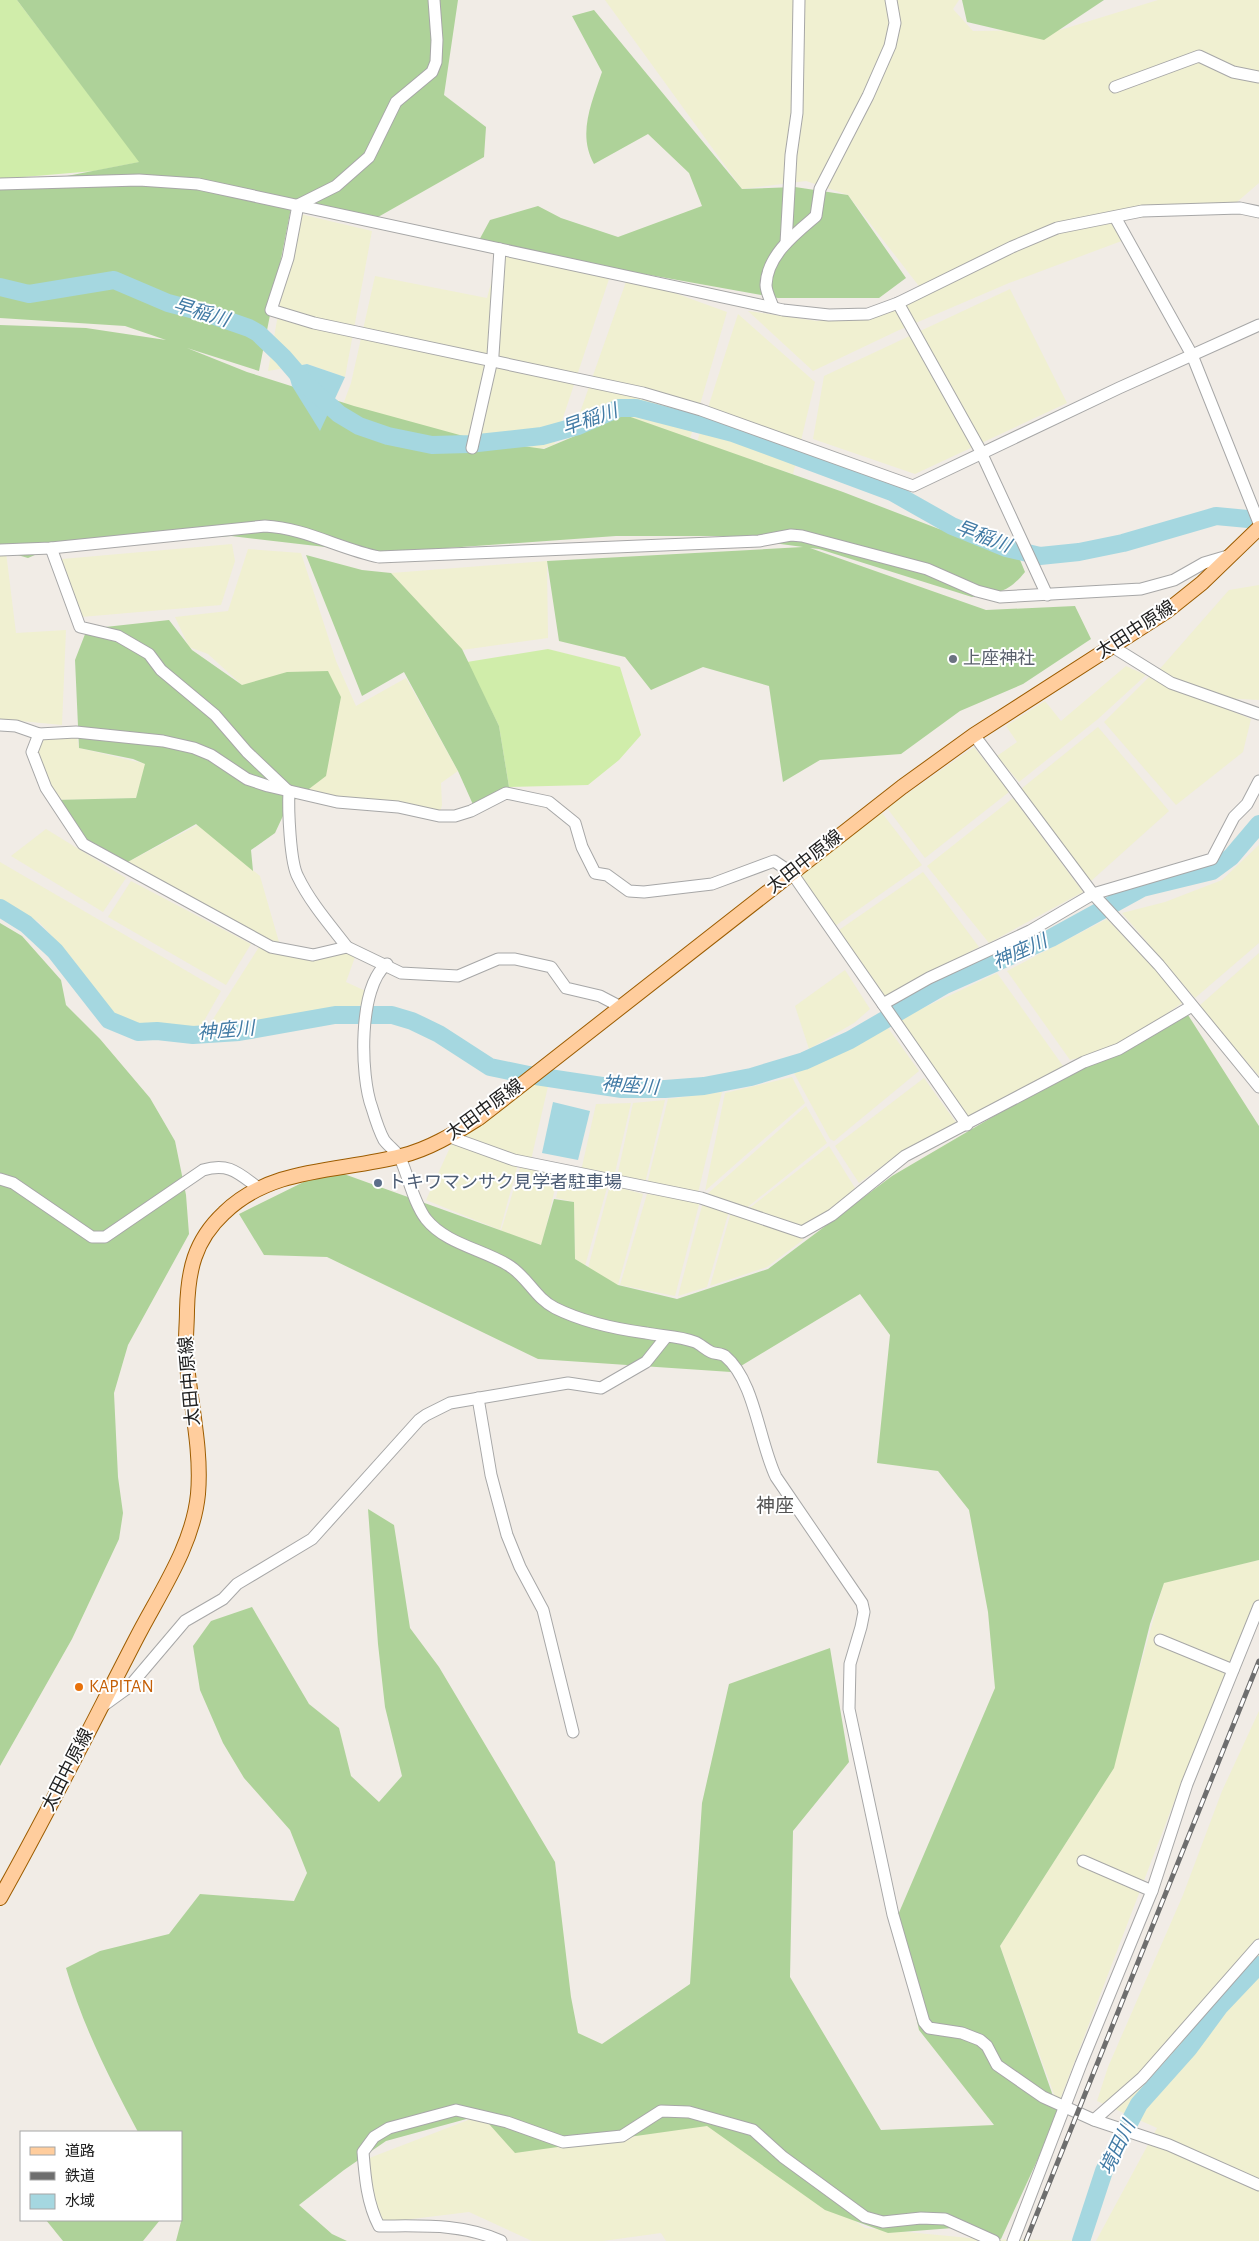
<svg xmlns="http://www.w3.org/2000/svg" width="1259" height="2241" font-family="'Alegreya Sans','Noto Sans JP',sans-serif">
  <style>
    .farmland { fill: #f0f0d1 }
    .grass { fill: #d0edaa }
    .forest { fill: #aed299 }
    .water { fill: #a5d7e0 }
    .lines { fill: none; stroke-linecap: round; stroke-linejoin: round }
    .river { stroke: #a5d7e0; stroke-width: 18 }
    .minor-casing { stroke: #a7a7a7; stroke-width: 13 }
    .major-casing { stroke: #9c5c00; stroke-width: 16 }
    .minor { stroke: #fff; stroke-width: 11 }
    .major { stroke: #ffcd9d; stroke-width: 14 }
    .rail-casing { stroke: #6e6e6e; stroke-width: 5 }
    .rail { stroke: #fff; stroke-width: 3; stroke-dasharray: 9; stroke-linecap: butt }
    .worship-dot { fill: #6b7280; stroke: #fff; stroke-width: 2 }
    .service-dot { fill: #5c6f8a; stroke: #fff; stroke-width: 2 }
    .food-dot { fill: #e8710a; stroke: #fff; stroke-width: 2 }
    .labels { text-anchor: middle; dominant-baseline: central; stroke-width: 4; stroke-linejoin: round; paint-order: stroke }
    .street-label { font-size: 18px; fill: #202020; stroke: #fff }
    .worship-label { font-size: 18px; fill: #5b616d; stroke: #fff; text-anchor: start }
    .service-label { font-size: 18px; fill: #4e5e75; stroke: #fff; text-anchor: start }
    .food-label { font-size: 18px; fill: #c56008; stroke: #fff; text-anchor: start }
    .water-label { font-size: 19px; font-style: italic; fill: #427ba5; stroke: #fff }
    .neighbourhood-label { font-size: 19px; fill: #535353; stroke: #fff }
  </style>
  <rect width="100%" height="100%" fill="#f1ece6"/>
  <g class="farmland">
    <path d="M605 0H959L953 9 973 31 1060 30 1158 0H1259V183L1230 208 1117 220 1127 239 1009 283 897 331 813 371 748 311 817 321 893 305 922 290 848 195 806 181 742 189Z"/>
    <path d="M296 213 372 231 345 377 307 364 268 371Z"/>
    <path d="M499 254 609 279 554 445 457 471 331 437 351 383 375 276 487 298Z"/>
    <path d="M628 276 727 312 690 439 625 423 571 438Z"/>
    <path d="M1010 289 1067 403 915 474 813 439 824 376Z"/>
    <path d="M738 314 815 382 793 474 697 442Z"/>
    <path d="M232 544 235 561 221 605 81 617 62 559Z"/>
    <path d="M248 549 301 553 336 661 356 706 406 678 458 771 441 783 442 805 439 816 307 791 242 685 208 654 189 647 175 617 228 611Z"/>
    <path d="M6 552 16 633 66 630 62 725 0 719V553Z"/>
    <path d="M547 561 548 638 462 650 391 573Z"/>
    <path d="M1259 585V700L1222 698 1158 671 1229 590Z"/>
    <path d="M1126 666 1146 675 1098 719 1019 782 997 756 1017 742 1006 726 1045 701 1061 721Z"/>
    <path d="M1149 677 1251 719 1243 752 1176 805 1104 722Z"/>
    <path d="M1098 727 1169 811 1091 881 1021 789Z"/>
    <path d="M76 732 79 748 146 764 136 798 54 800 26 754 39 734Z"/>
    <path d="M974 747 1009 792 925 858 887 808Z"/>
    <path d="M1013 798 1083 892 989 943 927 866Z"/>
    <path d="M882 813 922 865 835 926 799 874Z"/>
    <path d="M198 825 260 876 281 949 318 954 347 947 355 957 346 982 370 993 364 1005 208 1027 259 947 280 949 126 863Z"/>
    <path d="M46 829 126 878 103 912 11 856Z"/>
    <path d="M1259 845V943L1195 998 1122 913 1165 902 1222 880Z"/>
    <path d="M0 862 221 991 200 1028 133 1024 109 1010 72 958 39 922 0 901Z"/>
    <path d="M923 872 979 947 885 996 839 930Z"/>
    <path d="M131 881 251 944 226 985 108 917Z"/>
    <path d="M1107 919 1185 1001 1115 1049 1070 1060 1007 971Z"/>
    <path d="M1259 953V1076L1199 1006Z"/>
    <path d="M845 970 870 1009 854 1023 809 1049 795 1006Z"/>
    <path d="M997 973 1063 1066 969 1119 900 1019Z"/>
    <path d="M886 1025 919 1071 834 1141 830 1139 794 1073Z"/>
    <path d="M792 1077 805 1103 705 1191 725 1093Z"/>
    <path d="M924 1078 960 1128 902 1152 859 1183 835 1146Z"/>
    <path d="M533 1080 549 1082 531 1160 485 1148 458 1136Z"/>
    <path d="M722 1092 698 1193 647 1184 668 1099Z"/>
    <path d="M665 1100 645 1183 617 1177 633 1103Z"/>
    <path d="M631 1103 614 1177 581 1171 596 1104Z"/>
    <path d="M806 1106 827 1143 744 1210 705 1196Z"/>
    <path d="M452 1143 518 1164 500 1230 426 1200Z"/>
    <path d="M829 1146 855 1188 831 1212 801 1228 747 1210Z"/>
    <path d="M521 1165 558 1175 542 1245 501 1231Z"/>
    <path d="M561 1176 608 1184 585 1266 575 1259 574 1202 556 1198Z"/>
    <path d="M610 1185 643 1194 618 1285 588 1268Z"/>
    <path d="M647 1194 700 1201 675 1296 620 1285Z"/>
    <path d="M703 1202 729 1211 707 1287 678 1296Z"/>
    <path d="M731 1212 802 1235 803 1240 767 1267 710 1286Z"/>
    <path d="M1259 1560V1604L1179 1789 1058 2105 1000 1946 1110 1774 1164 1582Z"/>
    <path d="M1259 1711V2241H666L661 2233 603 2241H532L469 2212 371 2224 359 2162 481 2115 708 2119 865 2228 980 2239 1096 2241 1157 2128 1097 2101 1108 2067 1183 1895 1222 1791Z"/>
  </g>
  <g class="grass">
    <path d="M0 0H17L140 162 94 171 0 179Z"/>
    <path d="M548 649 620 667 641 735 619 760 588 785 509 787 499 726 467 662Z"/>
  </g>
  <g class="forest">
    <path d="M17 0H458L444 95 486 127 484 157 371 221 292 203 259 371 187 348 247 372 354 406 478 440 544 449 625 415 843 492 939 529 1014 545 1025 572C1008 593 998 593 972 597L819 549 810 548 986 610 1075 606 1091 639 1023 684 960 711 901 754 820 760 783 782 769 686 703 667 651 690 625 657 559 641 547 561 803 547 720 536H616L377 553 231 536 51 548 28 558 0 550V325L86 328 166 340 125 326 0 318V189L139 162Z"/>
    <path d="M962 0H1104L1044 40 967 22Z"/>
    <path d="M594 10 742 189 795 187 848 195 906 278 879 298H778L477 244 490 220 538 206 561 218 618 237 702 206 689 173 648 134 594 164C577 134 592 102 602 72L572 16Z"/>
    <path d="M306 555 362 570 391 573 462 649 499 726 509 787 475 809 458 771 404 672 362 696Z"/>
    <path d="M169 620 192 650 242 685 287 672 328 671 341 697 326 776 288 805 275 833 251 850 253 871 196 824 126 863 83 844 54 800 136 798 145 764 133 759 79 748 75 660 87 629Z"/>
    <path d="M0 923 22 936 61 980 66 1005 100 1039 150 1098 175 1141 186 1195 189 1234 128 1345 114 1393 118 1477 123 1513 119 1539 72 1639 0 1766Z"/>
    <path d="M1188 1015 1259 1126V1560L1164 1583 1150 1624 1114 1768 1000 1946 1059 2113 1001 2239 953 2228 888 2233 825 2210 707 2126 515 2153 481 2115 386 2141 344 2170 299 2205 332 2234 347 2241H176L182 2218 181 2132H138C110 2079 83 2027 66 1968L100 1951 169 1934 200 1894 294 1901 307 1873 290 1830 244 1778 223 1743 200 1690 193 1646 211 1621 252 1607 309 1704 339 1728 351 1776 379 1802 402 1776 385 1707 378 1644 368 1509 394 1525 410 1628 439 1667 555 1862 571 1997 578 2033 602 2044 690 1984 702 1803 729 1684 830 1648 849 1762 793 1831 790 1977 881 2130 994 2125 919 2030 895 1922 995 1688 988 1612 969 1510 938 1471 877 1463 890 1335 860 1294 731 1372 538 1359 327 1257 264 1255 239 1214 330 1169 541 1245 554 1199 574 1202 575 1259 618 1285 677 1299 768 1269 892 1176 1088 1061Z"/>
    <path d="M46 2220H160L143 2241H63Z"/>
  </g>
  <g class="water">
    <path d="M307 364 345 377 320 431 292 386 287 368Z"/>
    <path d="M553 1102 590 1111 578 1160 542 1153Z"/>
  </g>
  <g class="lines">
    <g class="river">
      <path d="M0 287 29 294 114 280 168 303 206 313 249 328 258 333 283 357 308 386 339 414 359 426 388 436 432 445 469 444 542 436 578 426 619 408H636L733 433 892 492 952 526 1006 548 1040 556 1079 552 1123 543 1216 516 1259 520"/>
      <path d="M0 908 26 924 55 951 109 1020 138 1032 157 1031 193 1035 239 1032 335 1015H392L412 1021 439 1034 490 1067 529 1075 622 1089H665L704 1086 751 1077 804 1061 850 1040 945 985 1051 938 1142 888 1212 871 1231 857 1259 824"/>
      <path d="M1081 2241 1104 2171 1139 2104 1189 2048 1220 2006 1259 1965"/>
    </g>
    <defs>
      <g id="minor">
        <path d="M434 0 437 40 436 62 432 72 396 102 369 157 336 186 298 205 288 258 271 310 314 323 643 393 701 410 913 486 1119 388 1259 325"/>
        <path d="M1115 87 1199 56 1233 72 1259 77"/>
        <path d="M0 184 139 180 198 184 783 310 829 315 868 314 898 303 1012 247 1057 228 1142 211 1240 208 1259 212"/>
        <path d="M1115 217 1192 355 1259 523"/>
        <path d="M786 243 791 155 797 113 799 0"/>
        <path d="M898 303 979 448 1047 595"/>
        <path d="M773 307C771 301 766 292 766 285 767 255 796 233 816 216L820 189 868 96 890 46 895 23 891 0"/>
        <path d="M472 448 493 355 500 249"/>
        <path d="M51 548 80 627 118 636 149 654 161 670 215 715 247 752 287 790"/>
        <path d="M0 550 51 548 265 526C305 528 340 549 379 557L759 541 791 535 802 536 927 569 977 591 1000 597 1141 589 1174 580 1204 563 1231 555"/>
        <path d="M1113 647 1171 683 1259 714"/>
        <path d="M0 725 16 726 39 734 76 732 163 741 194 748 211 755 247 779 268 786 337 802 398 807 439 816H455L471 811 506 793 549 802 575 823 582 847 595 873 607 875 629 891 644 892 712 884 774 861 792 873 967 1125"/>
        <path d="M39 734 32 752 46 788 83 844 271 947 313 955 347 947 401 973 458 976 498 959H515L551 967 566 988 600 996 621 1007"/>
        <path d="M974 735 1093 894 1159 965 1259 1087"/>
        <path d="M289 791C288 809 290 863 298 877 310 902 330 925 347 947"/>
        <path d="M387 964C358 986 360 1076 372 1108 375 1118 379 1131 384 1140 389 1147 398 1152 401 1160 409 1179 414 1203 426 1219 446 1244 482 1249 508 1265 527 1276 535 1298 555 1308 583 1322 616 1329 646 1333 661 1336 680 1336 695 1342 700 1344 705 1349 711 1352 715 1354 721 1353 725 1356 755 1381 759 1442 776 1477L862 1603 864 1612 861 1627 850 1664 849 1709 893 1915 924 2022 929 2028 962 2033 980 2040 987 2046 997 2065 1043 2097 1094 2120 1169 2145 1259 2185"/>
        <path d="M883 1004 929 978 1030 931 1093 894 1212 859 1234 817 1247 804 1259 781"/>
        <path d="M450 1137 514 1160 701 1198 802 1232 832 1215 905 1156 1084 1062 1119 1049 1192 1006"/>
        <path d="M0 1179 13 1183 92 1237H105L203 1170C230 1162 239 1174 260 1189"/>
        <path d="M478 1398 491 1475 507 1535 520 1567 543 1610 573 1732"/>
        <path d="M1160 1640 1233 1670"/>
        <path d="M100 1708 129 1687 185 1621 223 1599 237 1584 312 1539 419 1420 426 1415 450 1403 568 1383 601 1388 646 1362 666 1337"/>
        <path d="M1083 1861 1152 1891"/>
        <path d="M1094 2120 1142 2078 1259 1945"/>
        <path d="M501 2241C462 2223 421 2226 379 2226 367 2203 365 2177 363 2152L374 2137 389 2128 456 2110 507 2122 563 2142 622 2136 661 2111 689 2112 753 2130 783 2157 865 2217 883 2222 921 2218 945 2219 994 2241"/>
        <path d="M1013 2241 1081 2064 1152 1891 1187 1784 1259 1606"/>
      </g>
      <path id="major" d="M0 1898C48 1813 91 1726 136 1639 159 1594 193 1546 198 1494 202 1449 190 1402 186 1356 185 1341 187 1326 187 1310 188 1271 194 1241 224 1213 272 1166 341 1172 401 1156 430 1149 455 1133 479 1118L902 787 974 735 1167 611 1202 583 1259 528"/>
    </defs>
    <use href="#minor" class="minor-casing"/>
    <use href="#major" class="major-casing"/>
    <use href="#minor" class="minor"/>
    <use href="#major" class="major"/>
    <defs>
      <path id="rail" d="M1026 2241 1259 1661"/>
    </defs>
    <use href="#rail" class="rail-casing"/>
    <use href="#rail" class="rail"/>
  </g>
  <circle class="worship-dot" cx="953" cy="659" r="5"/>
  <circle class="service-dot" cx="378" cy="1183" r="5"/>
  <circle class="food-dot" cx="79" cy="1687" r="5"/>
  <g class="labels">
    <g class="street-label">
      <text transform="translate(1136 630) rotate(-33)">太田中原線</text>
      <text transform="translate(805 862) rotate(-38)">太田中原線</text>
      <text transform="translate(485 1110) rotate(-36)">太田中原線</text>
      <text transform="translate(190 1381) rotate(-95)">太田中原線</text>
      <text transform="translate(68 1770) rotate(-63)">太田中原線</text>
    </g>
    <g class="worship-label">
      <text x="963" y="659">上座神社</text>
    </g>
    <g class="service-label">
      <text x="388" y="1183">トキワマンサク見学者駐車場</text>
    </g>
    <g class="food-label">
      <text x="89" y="1687">KAPITAN</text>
    </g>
    <g class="water-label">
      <text transform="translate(201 313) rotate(17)">早稲川</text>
      <text transform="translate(590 420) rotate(-19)">早稲川</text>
      <text transform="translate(983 537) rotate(21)">早稲川</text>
      <text transform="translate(1020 952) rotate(-24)">神座川</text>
      <text transform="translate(226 1031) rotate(-5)">神座川</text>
      <text transform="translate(630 1086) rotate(4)">神座川</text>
      <text transform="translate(1118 2148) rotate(-64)">境田川</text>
    </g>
    <g class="neighbourhood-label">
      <text x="775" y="1506">神座</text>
    </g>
  </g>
  <rect x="20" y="2131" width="162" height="90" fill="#ffffff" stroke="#a6a6a6"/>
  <rect x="30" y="2147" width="25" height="8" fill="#ffcd9d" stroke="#a6a6a6"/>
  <text x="65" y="2156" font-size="15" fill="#202020">道路</text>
  <rect x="30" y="2172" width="25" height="8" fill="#6e6e6e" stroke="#a6a6a6"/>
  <text x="65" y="2181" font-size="15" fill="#202020">鉄道</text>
  <rect x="30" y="2194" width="25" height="15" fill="#a5d7e0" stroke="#a6a6a6"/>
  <text x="65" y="2206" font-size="15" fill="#202020">水域</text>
</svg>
